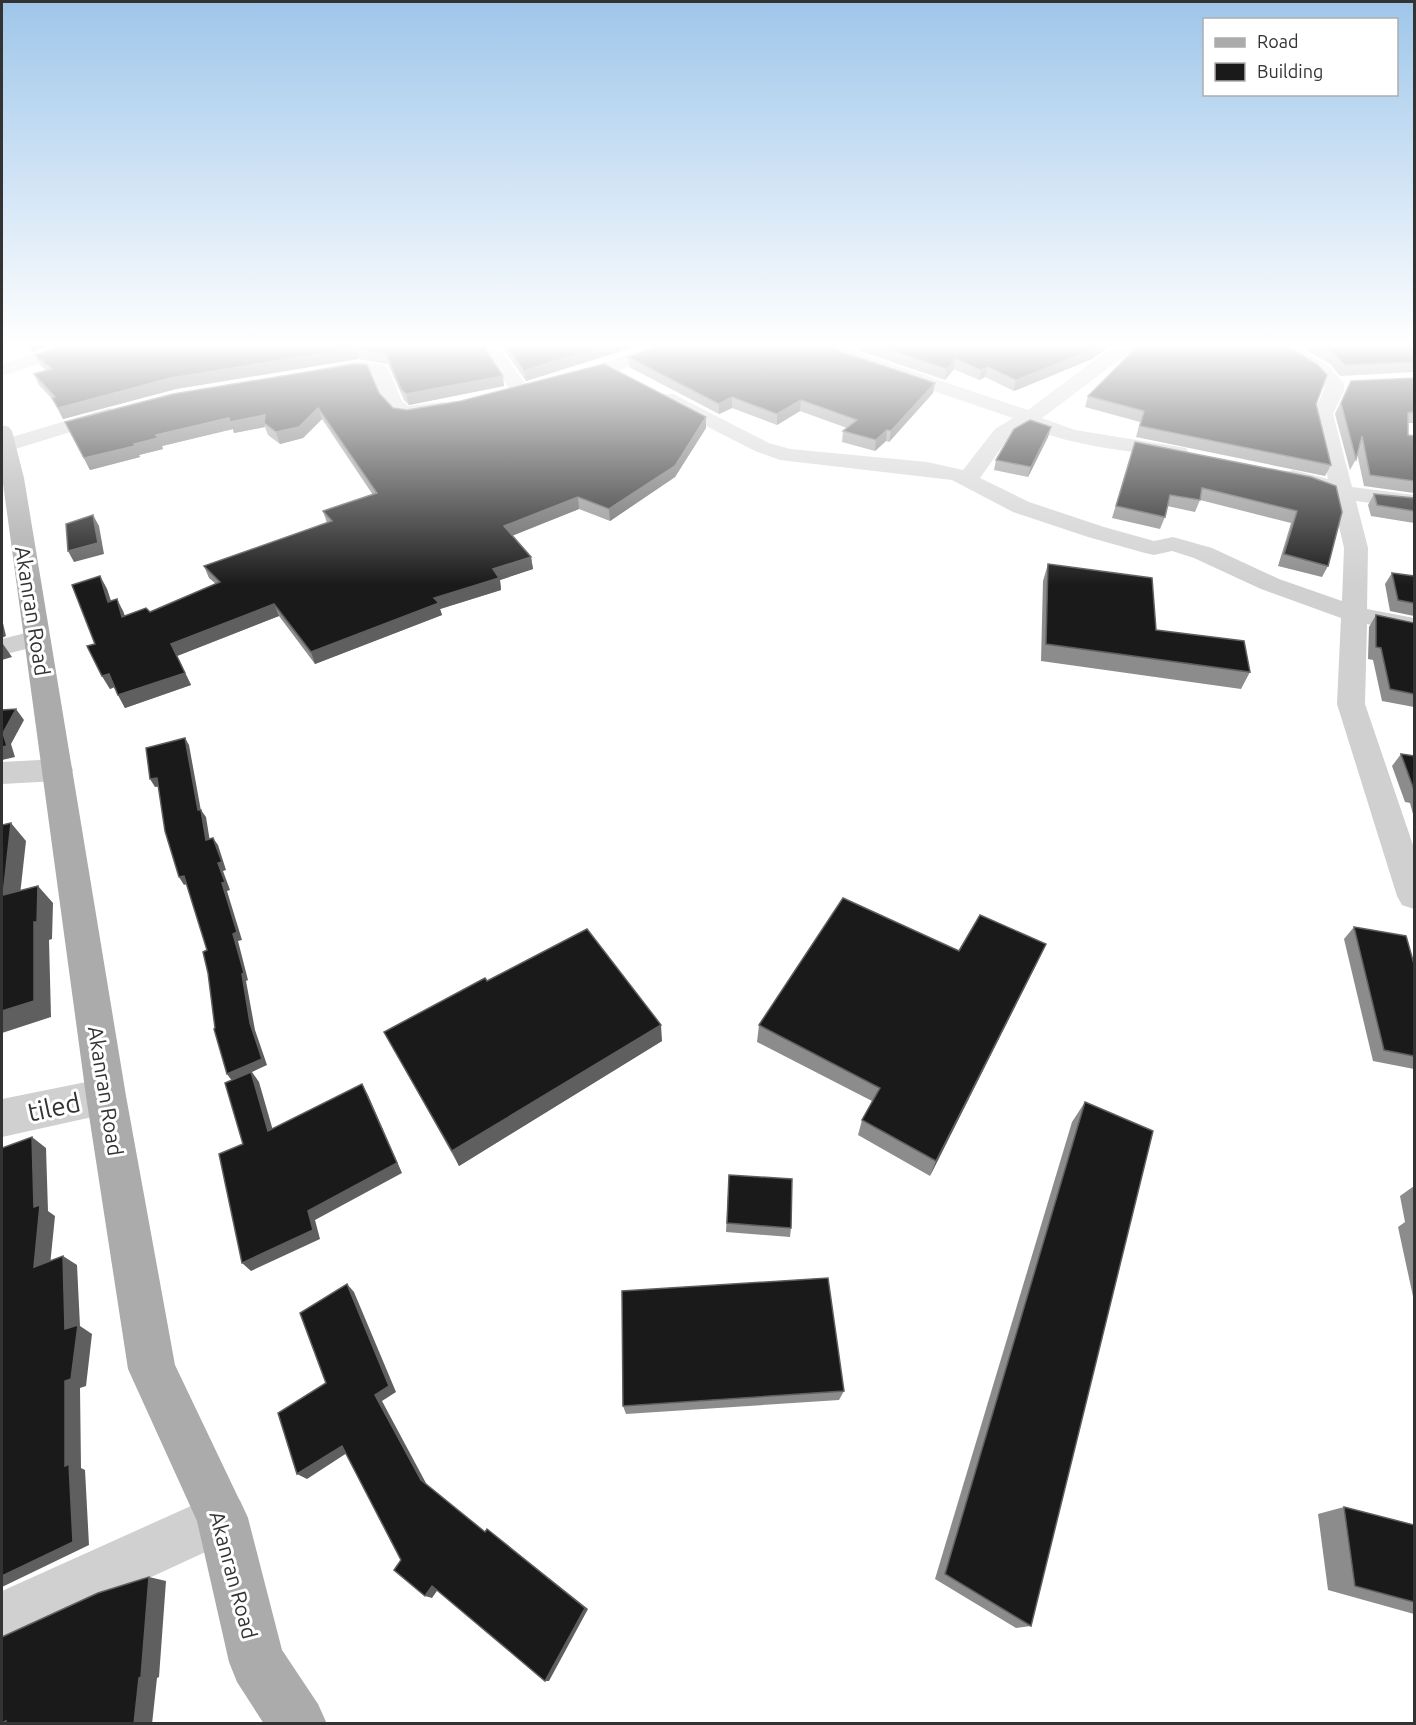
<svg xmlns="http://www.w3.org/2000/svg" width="1416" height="1725" font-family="Ubuntu,sans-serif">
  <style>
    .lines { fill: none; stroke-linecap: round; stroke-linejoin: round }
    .minor { fill: #d0d0d0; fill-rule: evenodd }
    .major { fill: #ababab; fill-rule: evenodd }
    .wall { fill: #8c8c8c }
    .shaded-wall { fill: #5f5f5f }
    .building { fill: #1a1a1a; stroke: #5f5f5f; stroke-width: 1.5 }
    .labels { text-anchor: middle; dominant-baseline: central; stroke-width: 6; stroke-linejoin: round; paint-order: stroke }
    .street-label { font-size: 21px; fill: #333; stroke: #fff }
    .near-street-label { font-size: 26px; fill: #333; stroke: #fff }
  </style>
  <rect width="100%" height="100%" fill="#fff"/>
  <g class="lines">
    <g class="minor">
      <path d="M67 343H95L92 347 2 376V364Z"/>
      <path d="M478 343H496L531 392 528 396H514Z"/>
      <path d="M655 343H681L678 347 616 372 566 386 559 384 556 380 559 376 602 364Z"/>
      <path d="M826 343H844L856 352 1028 410 1112 347 1123 343H1150L1147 347 1126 355 1042 418 1075 430 1186 448 1189 453 1186 458 1178 459C1127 450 1075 447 1027 427L1009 437 980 478 1029 502 1104 527 1154 541 1173 537 1212 548 1279 579 1342 601 1344 548 1332 496 1285 482 1282 477 1285 472 1293 470 1328 479 1313 414 1324 390V385L1315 374 1265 343H1288L1329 366 1344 384V390L1333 414 1352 487 1414 495V509L1356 501 1368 548 1367 609 1414 618V634L1367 624 1365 704 1414 848V909L1402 905 1397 896 1337 704 1341 618 1261 589 1194 558 1172 551 1154 555 1145 553 1088 537 1013 512 952 480 780 460 755 451 659 402 656 398 659 394H673L769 443 790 449 927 462 963 470 995 429 1013 418 842 360 829 352Z"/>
      <path d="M358 361 386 365 402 401 408 406 443 402 450 404 453 408 450 412C398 425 391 423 371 374 354 372 334 381 317 377L314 373 317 369Z"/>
      <path d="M109 408 116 410 119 414 116 418 12 450 2 451V440Z"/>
      <path d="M37 630 46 632 50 638 46 644 2 655V639Z"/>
      <path d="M58 759 69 762 73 770 69 778 58 781 2 784V762Z"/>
      <path d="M106 1078 120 1083 126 1096 120 1109 106 1114 2 1137V1099Z"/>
      <path d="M222 1492 240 1500 248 1518 240 1536 2 1646V1591Z"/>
    </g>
    <path class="major" d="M2 425 9 427 12 431 24 478 126 1096 175 1365 248 1518 282 1650 318 1704 327 1724H264L237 1682 229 1662 197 1521 128 1369 86 1096 2 476Z"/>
  </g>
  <g class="wall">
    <path d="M24 343H59L33 352Z"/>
    <path d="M481 343 504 386 409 405 404 400 388 364 358 359 176 389 63 419 53 400 39 385 34 374 46 370 41 366 35 355Z"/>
    <path d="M499 343H647L526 381Z"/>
    <path d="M848 343H1116L1111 345 1092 359 1014 391 985 377 979 380 954 369 945 380 857 350Z"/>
    <path d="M1293 343H1414V372L1340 376 1330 364Z"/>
    <path d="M842 352 935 383 933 393 889 442 886 441 875 451 842 442 843 431 847 428 800 411 777 425 732 408 719 414 629 367 628 357Z"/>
    <path d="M1414 378V423H1408V435L1414 436V493L1364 486 1357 453 1356 459 1350 470 1335 414 1346 391 1351 381Z"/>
    <path d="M379 393 393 408 407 410 706 417V428L675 477 610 521 579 509 512 536 531 557 533 569 500 580 501 590 440 609 442 615 315 664 279 616 177 656 191 685 125 708 118 695 114 687 110 689 102 676 95 644 100 576 107 589 111 601 123 611 125 616 150 612 216 584 209 578 204 566 327 523 323 511 373 495 322 419 303 438 280 444 268 435 265 427 234 433 233 429 162 446 163 449 139 455 140 457 90 470 65 422Z"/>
    <path d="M1088 396 1316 404 1331 465 1325 476 1136 437 1140 422 1085 407Z"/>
    <path d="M1051 427 1048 437 1028 477 994 470 996 460Z"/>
    <path d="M1135 442 1311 477 1328 566 1322 577 1278 566 1291 523 1200 500 1195 512 1167 506 1165 517 1160 529 1112 518Z"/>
    <path d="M1374 494 1414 498V523L1371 516 1368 505Z"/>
    <path d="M1048 564 1156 630 1250 672 1241 689 1041 661 1043 581Z"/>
    <path d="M1392 573 1414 576V616L1390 611 1385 584Z"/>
    <path d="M1376 615 1414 623V707L1382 701 1373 660 1368 659 1369 627Z"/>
    <path d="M1401 754 1414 756V818L1410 803 1405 802 1392 766Z"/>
    <path d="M1354 927 1414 964V1069L1373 1061 1344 939Z"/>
    <path d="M959 951 1038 961 930 1176 858 1135 862 1120 872 1101 757 1042 759 1025Z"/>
    <path d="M487 981 662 1041 459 1166 393 1048 384 1032Z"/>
    <path d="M1085 1102 1031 1626 1016 1628 935 1579 1072 1122Z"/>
    <path d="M729 1175 791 1228 790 1237 726 1232Z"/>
    <path d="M1414 1186V1301L1398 1227 1405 1222 1400 1196Z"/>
    <path d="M844 1391 839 1400 626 1414 623 1406Z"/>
    <path d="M1344 1507 1414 1525V1614L1328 1590 1318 1514Z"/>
  </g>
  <g class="shaded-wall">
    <path d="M29 343H59L33 352Z"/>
    <path d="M613 343H647L526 381 524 371Z"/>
    <path d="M1102 343H1116L1111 345 1092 359 1014 391 1016 380Z"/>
    <path d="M356 348 358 359 176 389 63 419 58 408 171 378Z"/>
    <path d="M956 359 954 369 945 380 947 369Z"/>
    <path d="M988 367 985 377 979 380 981 370Z"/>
    <path d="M503 376 504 386 409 405 406 394Z"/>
    <path d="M935 383 933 393 889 442 891 431Z"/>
    <path d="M732 397V408L719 414V404Z"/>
    <path d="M801 400 800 411 777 425V414Z"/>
    <path d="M318 408 322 419 303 438 280 444 276 432Z"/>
    <path d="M265 415 264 423 265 427 234 433 233 429 162 446 163 449 139 455 140 457 90 470 84 458 134 444 156 435 229 418Z"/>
    <path d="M706 417V428L675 477 610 521 609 509Z"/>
    <path d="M1051 427 1048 437 1028 477 1031 467Z"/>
    <path d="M887 430 886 441 875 451 876 440Z"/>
    <path d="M578 497 579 509 506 538 504 526Z"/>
    <path d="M93 515 99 526 104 554 74 562 68 551Z"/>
    <path d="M531 557 533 569 500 580 501 590 440 609 442 615 315 664 311 652 434 598 493 569Z"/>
    <path d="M100 576 107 589 115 614 108 602Z"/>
    <path d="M117 599 123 611 129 630 122 617Z"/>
    <path d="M274 604 279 616 177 656 191 685 125 708 118 695 171 644Z"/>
    <path d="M2 619 6 636 2 638Z"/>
    <path d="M3 644 12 657 2 660V646Z"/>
    <path d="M109 674 117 686 110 689 102 676Z"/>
    <path d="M16 709 24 720 11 744 15 757 2 760 3 733Z"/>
    <path d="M185 738 189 745 201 811V810L206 817 211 848 206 840 198 810Z"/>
    <path d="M157 778 162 786 155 787 150 779Z"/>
    <path d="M11 823 26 841 18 913 3 895Z"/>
    <path d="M213 838 218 845 226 870 223 871 230 890 227 891 242 940 238 941 248 980 246 981 255 1030 267 1065 252 1072 259 1082 276 1141 227 1074 250 1023Z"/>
    <path d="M184 876 189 883 184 885 179 877Z"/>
    <path d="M38 886 53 903 52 939 49 940 51 1017 2 1033V1011L34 922Z"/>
    <path d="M1046 944 1038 961 930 1176 936 1161Z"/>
    <path d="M661 1025 662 1041 459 1166 452 1151Z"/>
    <path d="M362 1084 368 1095 402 1173 315 1220 320 1239 251 1271 242 1263 308 1211Z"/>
    <path d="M32 1137 46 1148 48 1211 55 1216 49 1276 34 1267Z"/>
    <path d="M63 1256 77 1265 80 1326 92 1334 86 1386 80 1388 81 1468 85 1470 89 1545 2 1587V1576L65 1466V1329Z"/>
    <path d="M347 1284 354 1292 396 1392 382 1401 427 1485 490 1536 421 1480 375 1395Z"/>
    <path d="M342 1446 350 1451 307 1479 297 1474Z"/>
    <path d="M487 1529 588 1609 549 1681H545Z"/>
    <path d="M149 1577 166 1581 159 1677 157 1678 152 1724H134Z"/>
    <path d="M432 1586 439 1588 432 1598 425 1596Z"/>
  </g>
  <g class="building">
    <path d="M74 343H481L503 376 406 394 401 389 386 354 356 348 171 378 58 408 52 398 55 397 34 374 52 369 35 355Z"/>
    <path d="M505 343H613L524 371Z"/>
    <path d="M666 343H829L842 352 935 383 891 431 887 430 876 440 843 431 857 420 801 400 777 414 732 397 719 404 628 357Z"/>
    <path d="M869 343H1102L1095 349 1016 380 988 367 981 370 956 359 947 369Z"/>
    <path d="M1141 343H1282L1318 365 1327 375 1316 404 1331 465 1140 426 1144 411 1088 396Z"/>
    <path d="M1316 343H1414V362L1345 365 1335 354Z"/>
    <path d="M355 364 367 365 379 393 393 408 407 410 461 401 604 364 706 417 675 466 609 509 578 497 504 526 531 557 493 569 499 578 434 598 439 603 311 652 274 604 171 644 185 673 118 695 109 674 102 676 87 646 95 644 72 585 100 576 108 602 117 599 122 617 146 608 150 612 220 582 204 566 332 521 323 511 377 493 318 408 299 427 276 432 264 423 265 415 230 422 229 418 156 435 158 438 134 444 135 446 84 458 65 422 173 394Z"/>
    <path d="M1414 378V412L1408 413V435L1414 436V481L1370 475 1362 436 1356 459 1341 403 1351 381Z"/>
    <path d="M1030 420 1051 427 1031 467 996 460 1014 429Z"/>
    <path d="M1135 442 1311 477 1336 486 1342 512 1328 566 1284 554 1297 511 1202 488 1200 500 1170 495 1165 517 1116 506Z"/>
    <path d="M1374 494 1414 498V511L1377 505Z"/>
    <path d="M93 515 98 543 68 551 66 524Z"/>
    <path d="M1048 564 1152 578 1156 630 1244 641 1250 672 1046 644Z"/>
    <path d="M1392 573 1414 576V603L1398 600Z"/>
    <path d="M1376 615 1414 623V694L1390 689 1381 648 1376 647Z"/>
    <path d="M16 709 3 733 7 746 2 747V710Z"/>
    <path d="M185 738 198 810H201L206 840 213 838 222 862 218 863 225 882 222 883 237 932 233 934 244 973 242 974 250 1023 262 1059 227 1074 214 1029 215 1028 208 973 203 952 207 950 184 876 179 877 165 831 157 778 150 779 146 748Z"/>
    <path d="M1401 754 1414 756V791V790Z"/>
    <path d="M11 823 3 895 38 886 37 922H34V1001L2 1011V825Z"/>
    <path d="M843 898 959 951 980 915 1046 944 936 1161 862 1120 880 1088 759 1025Z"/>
    <path d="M1354 927 1406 936 1414 964V1056L1384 1050Z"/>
    <path d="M587 929 661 1025 452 1151 384 1032 485 978 487 981Z"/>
    <path d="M251 1072 268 1131 362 1084 397 1163 308 1211 313 1230 242 1263 219 1154 243 1144 225 1083Z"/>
    <path d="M1085 1102 1153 1131 1031 1626 945 1574Z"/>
    <path d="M32 1137 34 1207 40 1205 34 1267 63 1256 65 1329 78 1325 71 1379 65 1381V1466L69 1464 73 1542 2 1576V1148Z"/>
    <path d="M729 1175 792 1179 791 1228 727 1223Z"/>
    <path d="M828 1278 844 1391 623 1406 622 1291Z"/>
    <path d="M347 1284 389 1386 375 1395 421 1480 485 1532 487 1529 585 1608 545 1681 432 1586 425 1596 394 1570 401 1560 342 1446 297 1474 278 1413 326 1383 300 1313Z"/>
    <path d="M1344 1507 1414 1525V1602L1355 1586Z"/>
    <path d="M149 1577 141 1677 139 1678 134 1724H6V1721L2 1723V1637L98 1593Z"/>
  </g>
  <linearGradient id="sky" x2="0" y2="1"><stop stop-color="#9ec6ea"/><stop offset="0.59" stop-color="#fff"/><stop offset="1" stop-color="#fff" stop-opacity="0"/></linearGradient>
  <rect width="1416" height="585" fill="url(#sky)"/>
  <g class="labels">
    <g class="street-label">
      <text transform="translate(33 611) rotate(81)">Akanran Road</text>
      <text transform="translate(106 1091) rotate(81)">Akanran Road</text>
      <text transform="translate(234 1575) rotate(75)">Akanran Road</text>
    </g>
    <g class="near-street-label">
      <text transform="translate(54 1107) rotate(-12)">tiled</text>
    </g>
  </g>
  <rect width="1416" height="1725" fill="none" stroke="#333333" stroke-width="6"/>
  <rect x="1203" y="18" width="195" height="78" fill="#ffffff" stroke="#adadad" stroke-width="1.5"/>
  <rect x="1215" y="38" width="30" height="9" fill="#ababab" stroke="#adadad" stroke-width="1.5"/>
  <text x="1257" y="48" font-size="18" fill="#333333">Road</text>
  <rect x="1215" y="63" width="30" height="18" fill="#1a1a1a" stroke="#adadad" stroke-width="1.5"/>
  <text x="1257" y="78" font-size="18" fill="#333333">Building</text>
</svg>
